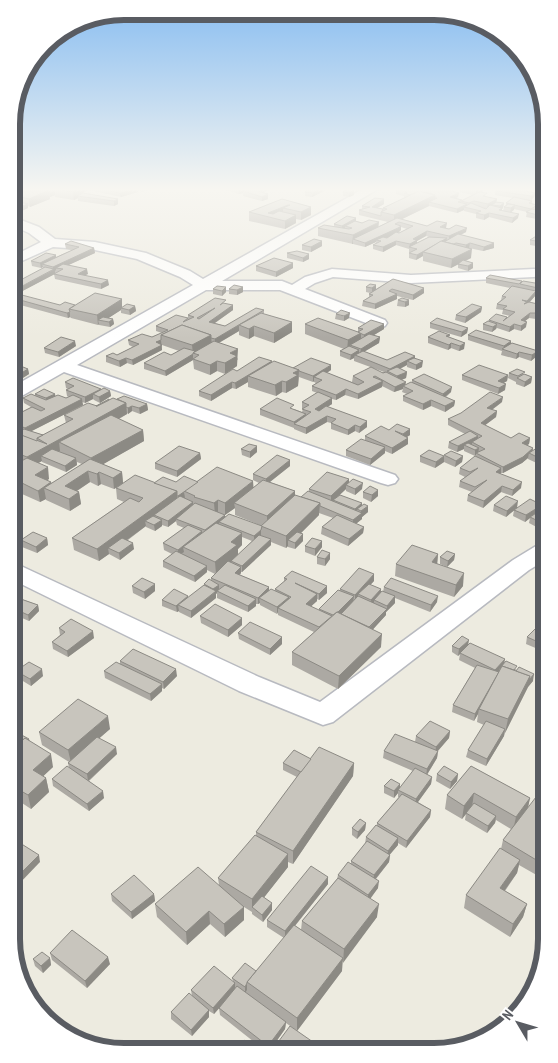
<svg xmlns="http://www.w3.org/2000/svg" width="558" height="1063" font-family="'PT Sans Narrow',sans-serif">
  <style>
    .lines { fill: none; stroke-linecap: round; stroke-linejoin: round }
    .minor-casing { stroke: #b8bac0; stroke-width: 3 }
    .minor { fill: #fff; fill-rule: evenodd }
    .wall { fill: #aca9a3; fill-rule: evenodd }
    .shaded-wall { fill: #8c8a84 }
    .building { fill: #c8c5bd; stroke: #8c8a84; fill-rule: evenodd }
    .rim { fill: none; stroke: #595c62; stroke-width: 6 }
  </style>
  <rect width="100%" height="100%" fill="#edebe0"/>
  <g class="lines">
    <defs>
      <g id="minor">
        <path d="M363 189H378L222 281H282L292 285 305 277 332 269 411 275 534 269 539 270 541 273 539 276 534 277 411 283 333 277 315 283 305 289 385 320 387 323 385 326 379 328 280 290H206L77 365 395 475 398 479 395 483 388 485 381 483 64 372 20 397 14 398V386L193 285 180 277 137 259 95 250 53 247 13 265V256L41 242 29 233 13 226V217L39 227 55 239 95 242 146 253 190 271 203 279Z"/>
        <path d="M544 544V561L529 570 333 722 323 725 239 691 15 581V565L23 567 259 677 320 702 513 560 536 546Z"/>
      </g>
    </defs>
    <use href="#minor" class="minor-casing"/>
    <use href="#minor" class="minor"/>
  </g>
  <g class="wall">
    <path d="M13 189H149L143 192 138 190V192L121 197 89 190V189L78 196 118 199V204L114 206 78 201V198L74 200 55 197V195L50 197V199L30 207 28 206V208L15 214 13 213V205L16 204 13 203Z"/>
    <path d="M223 189H270L262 193 268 194V199L262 201 243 196V193L239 194Z"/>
    <path d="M328 189 312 197 305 196V192Z"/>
    <path d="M396 189H448V190L459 193 458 197 456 198 462 200V201L473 195 460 192 461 189H483V191L481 192 487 197 497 199 496 202 504 203 503 208 502 209V210L503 211 504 207 506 206V203L513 198 495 195 496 190 492 189H515L535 193 534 197 531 200 532 201V204L537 205 535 209 542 211V220L526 217 527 212 514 209 511 212 518 218 512 223 489 217 484 220 476 218V214L464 211V210L457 213 429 206 402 219 427 226 446 228H445L466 232 461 235 494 248 483 251 469 248 471 258 465 261 473 263V268L468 271 458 268V264L451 268 423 261V256L416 260 409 258V253L411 252H409V249L396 245 383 252 373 249V245L376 243V242L365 247 353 244 318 236V228L334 227V224L356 221 378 227 388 222 359 215V210H362V206L384 204 377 208 383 209V208L404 198V196L396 194ZM401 227 407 229 399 233H397L401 230ZM426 236 429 237 417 243V241Z"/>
    <path d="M354 190V195L349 197 343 196V192Z"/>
    <path d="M282 199 311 207V215L301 220 296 219V223L285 229 249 221V212Z"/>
    <path d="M542 233V247L530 245V240Z"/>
    <path d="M322 241V246L311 252 302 250V245Z"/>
    <path d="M65 244 94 248 95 253 68 265 88 274 85 275 109 285 101 289 55 279 54 274 13 296 43 268V267L41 268 32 266 31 261 56 255V257L72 250 66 249Z"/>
    <path d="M287 253 309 259 303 262 287 258Z"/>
    <path d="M293 263V268L276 277 256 271V266Z"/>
    <path d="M486 278 541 284 540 289 537 293 536 292 535 296 530 302 542 305 536 319 529 318 525 321 526 327 521 331 514 329 509 332 497 328 492 332 483 330V324L488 321 489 320 507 318 510 316 502 314 503 310 496 309 497 304 501 300 502 296 510 288 486 283Z"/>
    <path d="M393 279 424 293 413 300 397 296V299L375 309 362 306 363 301 369 297V294L370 293 366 292V287L376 285V289Z"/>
    <path d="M226 287V292L222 296 213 294V289Z"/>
    <path d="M243 287V292L237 295 229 294V289Z"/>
    <path d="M13 296 60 305H75L122 299V307L135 306 136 311 130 315 121 313V310L108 318 113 319 114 324 110 327 99 325V324L98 325 71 318 70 317 68 318 13 303Z"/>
    <path d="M398 300H409V305L405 307 397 306Z"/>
    <path d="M226 304 233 305V310L215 323 225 326 264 310V314L292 322V332L274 343 254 336 249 339 239 335V331L219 343 238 359 237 360V366L225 374 217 371 210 375 194 369 193 360 166 376 144 369V363L171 355 179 351 162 345V350L133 365 127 363 120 367 106 362V356L117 355 133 347 129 345 128 340 152 337 162 333 156 331V326L188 318V315Z"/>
    <path d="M482 307 481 312 465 323 455 320 456 315Z"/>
    <path d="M336 314 349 318 344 321 335 319Z"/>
    <path d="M430 323 468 328 467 333 461 337 430 328Z"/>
    <path d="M305 324 358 332V328L384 329 374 335 380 337 379 343 364 352 387 360 415 356V358L422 367 416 370 407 367V365L400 369 407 372 406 378 401 380 405 385 412 382V380L451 392 446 397 455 401 454 406 445 412 431 406 423 410 403 401V396L407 394 402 392 403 389 394 392 382 386V387L358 399 345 395 336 400 332 399V404L327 407 367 421V427L359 433 355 431 348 435 331 429V423L327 422 306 434 294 429V428L260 415V409H294L302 412 303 409 302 408V402L317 393 312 391V386L316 383 314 382V381L313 382 299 377 298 386 286 393 282 392 276 396 248 387V382L236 389 232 388 211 401 199 396V391L237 371 272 362 293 368 331 370 327 373 352 382 353 376 384 372 354 361V358L350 360 340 356V351L344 349 305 334Z"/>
    <path d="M450 335 449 337 464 349 459 351 451 348 448 350 428 343V337Z"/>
    <path d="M468 335 511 343 538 351 537 356 531 361 519 357 516 359 501 355 502 351 468 340Z"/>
    <path d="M76 346 59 357 45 353 44 348Z"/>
    <path d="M14 368 28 369 29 374 18 381 14 379Z"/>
    <path d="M509 373 525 374 532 377 531 383 524 387 516 384V382L508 378Z"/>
    <path d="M462 375H508L507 381 503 383 505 390 498 394 462 380Z"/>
    <path d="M65 382 101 389V390L110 391 111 396 100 403 94 400 93 399 85 403 82 402 83 405 31 431 43 435 66 423 64 415 96 406 109 400 117 399 147 404 148 410 140 414 132 411 128 414 127 413V414L119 419 143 430 144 441 103 464 122 472 123 483 198 482 253 488 259 483 253 480V474L290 460V466L270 482 295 491V495L301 497 309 492V489L349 479V482L362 489 355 495 346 491V489L333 501V500L362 503V505L368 506V512L362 517V519L356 524 364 527 363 533 348 546 321 534 322 527 333 518 319 513V515L301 533 303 534V541L295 549 288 547V546L286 548 271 542V545L242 572H241V573L240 575 269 587V590L275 591V589L284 582V578L327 586V593L319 600 317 599V601L311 606 319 611V609L340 590V589L374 581 370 585 381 593 383 592 384 587 437 602 430 612 395 598V603L386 612V615L373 629 381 647 338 689 292 665V652L314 632 278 615V612L277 614 260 605V603L258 604H256V606L248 612 217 598V593L216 594V598L191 618 179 612V611L177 612 162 606V600L188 598 204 585V584L211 581V578L215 574 207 570V572L195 582 163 567V561L172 554 164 550 163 543 184 528 177 525 176 521 168 527 162 525V526L155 531 146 527V526L128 540 134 549 120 560 109 554 99 561 74 550 72 538 124 502 117 499 116 488 114 489 101 484 98 486 90 482 77 491 79 492 81 504 70 511 46 500V499L40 502 22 494 17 464 14 463V432L16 433 20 431 14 428V416L31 407 24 403 23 398 35 395V394L55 396 66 398 69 397 67 396 66 390 68 389 66 388ZM42 461V462L66 472 77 465V462L82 464 52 483 47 480 49 479 38 463ZM235 508V515L262 526 225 516V515ZM242 537 252 541 238 555V549L242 545Z"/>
    <path d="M502 402 492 410 497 411 496 417 485 425 511 438H530L529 444 527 445 533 448V451L543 444V466L528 459V458L522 463 503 473H501V474L521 488 512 496 501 492 483 508 467 501 468 495 472 492 459 487 460 481 465 477 459 474 460 468 476 456V455L475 456 464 451V449L457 452 448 448 449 442 465 434 448 425V419Z"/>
    <path d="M410 429V435L407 437 408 438V444L392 454 385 451V453L370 465 346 456V450L365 440V436L389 430Z"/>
    <path d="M257 446V452L250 458 242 455 241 449Z"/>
    <path d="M200 453 201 459 177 477 155 469V463Z"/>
    <path d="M420 456H463L462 462 455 467 444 462 435 468 420 462Z"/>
    <path d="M378 490V496L371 502 363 498V492Z"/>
    <path d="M494 505 517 508 506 517 493 511Z"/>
    <path d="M542 505 540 510 544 508V531L529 523 530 518 525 522 513 516 514 510Z"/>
    <path d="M47 538 48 545 37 553 22 547 21 540Z"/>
    <path d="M305 546 322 547 315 556 305 552Z"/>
    <path d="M438 554 437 564 463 586 454 597 395 576 396 564Z"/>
    <path d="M455 554 454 560 447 567 440 564V557Z"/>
    <path d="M317 557 330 559 325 566 317 564Z"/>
    <path d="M15 586 22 596 19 598 38 605 39 611 29 621 15 615Z"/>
    <path d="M132 586 155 591 145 599 133 593Z"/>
    <path d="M200 616 242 618V625L228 637 201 623Z"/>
    <path d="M59 628 94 638 68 657 53 649 52 642 60 635Z"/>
    <path d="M238 633 282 644 270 655 239 639Z"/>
    <path d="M544 633 545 652 526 644 527 637Z"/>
    <path d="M468 645 517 670 533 681 528 687 505 733V732L504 736 486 766 466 757 468 750 484 725 477 722 478 714 474 721 452 712 453 705 475 668 459 660 460 654 458 656 452 652V646Z"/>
    <path d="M120 661 177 676 164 689 162 688V691L151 701 105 678 104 671 120 664Z"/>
    <path d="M16 671 43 676 31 686 18 678Z"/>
    <path d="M110 729 99 738 117 754 89 781 104 798 89 811 53 786 52 779 69 768 68 763 69 762 42 745 39 732Z"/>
    <path d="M450 731 449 738 438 751 437 758 427 775 432 777 431 784 418 802 431 810 430 817 406 848 398 843V845L389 855H390L389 862 376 879 378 888 370 898 377 917 342 962V971L297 1031 286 1023 285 1029 271 1049H263L220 1015 219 1008 221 1006 214 1014 209 1011V1017L192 1036 171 1019V1012L192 996 191 990 233 981 232 978 256 971 284 938 267 927V920L328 877V884L295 926 301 930 302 921 337 879 338 875 351 863V861L365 844 366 837 377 825V823L399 797H398V793L394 798 384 793V786L400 788 413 771 383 758 384 751 415 742 416 736Z"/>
    <path d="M16 732 29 739 30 741 53 767 43 776 46 778 49 792 31 809 16 799Z"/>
    <path d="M311 759 354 763 353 776 293 864 288 862V867L264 897 272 910 263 922 252 914V912L244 907V920L225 937 210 924 187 945 157 917 155 904 219 885 218 878 256 835V832L297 777 283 770V763Z"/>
    <path d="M471 766 530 798 528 807 546 802V868L540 877 519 865 517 873 505 891 527 904 523 917 510 937 464 908 466 895 501 849 503 840 511 829 496 820 495 823 487 833 465 820 466 813 462 819 445 809 447 795Z"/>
    <path d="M437 774H458L457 781 450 789 436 781Z"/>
    <path d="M366 823 365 830 357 839 352 835V828Z"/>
    <path d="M111 894H154L155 901 132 919 112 901Z"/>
    <path d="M50 953 110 964 87 988 52 960Z"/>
    <path d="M50 958 51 965 43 973 35 966 33 959Z"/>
  </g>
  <g class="shaded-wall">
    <path d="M43 189H53L49 191 50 199 30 207 29 199Z"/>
    <path d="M74 189H89L78 196V198L74 200 73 192Z"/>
    <path d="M133 189H138V192L121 197 120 193Z"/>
    <path d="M241 189H250L243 191V193L239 194V190Z"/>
    <path d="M261 189H270L261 193Z"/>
    <path d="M320 189H328L312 197 313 193Z"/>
    <path d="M479 189H483V191L476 195V191Z"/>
    <path d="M354 190V195L349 197V193Z"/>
    <path d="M55 191V195L50 197V193Z"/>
    <path d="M459 193 458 197 450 201V197Z"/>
    <path d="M535 193 534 197 531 200V196Z"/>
    <path d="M268 194V199L262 201V197Z"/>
    <path d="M435 195V203L429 202V206L394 223V215Z"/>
    <path d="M118 199V204L114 206V201Z"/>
    <path d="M384 199V204L372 211V207Z"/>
    <path d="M497 199 496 203 487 208 488 204Z"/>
    <path d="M504 203 503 208 502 209V212L499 210 500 206Z"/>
    <path d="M28 204V208L15 214 14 209Z"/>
    <path d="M467 204V207H464V210L457 213V209Z"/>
    <path d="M288 205V209L283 208V215L275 218 268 213Z"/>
    <path d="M515 205 514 210 510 213 511 208Z"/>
    <path d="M311 207V215L301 220V212Z"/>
    <path d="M489 213V217L484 220V215Z"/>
    <path d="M519 214 518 218 512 223 513 218Z"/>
    <path d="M296 215V223L285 229V221Z"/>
    <path d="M356 218V222L345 226V228L342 230V226Z"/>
    <path d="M379 222 378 231 353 239V244H352L353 235Z"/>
    <path d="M447 223 446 228 439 231 440 227Z"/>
    <path d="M401 226V230L398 233 379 241 376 240V242L365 247V243Z"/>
    <path d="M467 228 466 232 449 240V236Z"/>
    <path d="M427 231 426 236 417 241V245L409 247 410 244 413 239Z"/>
    <path d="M447 238 446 243 423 252V256L416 260 417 255Z"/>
    <path d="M322 241V246L311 252V247Z"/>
    <path d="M396 241V245L383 252V247Z"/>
    <path d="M470 243 469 248 465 250 466 245Z"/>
    <path d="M494 243V248L483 251 484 247Z"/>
    <path d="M94 248 95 253 60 269 56 268V270L55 271V274L13 296V291L53 270V267Z"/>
    <path d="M472 249 471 258 451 268 452 259Z"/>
    <path d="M309 254V259L303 262V258Z"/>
    <path d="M56 255V260L42 264 43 267 41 268 40 263Z"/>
    <path d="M293 263V268L276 277V272Z"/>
    <path d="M473 263V268L468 271V266Z"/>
    <path d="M87 269 88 274 79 278 78 274Z"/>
    <path d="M108 280 109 285 101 289V284Z"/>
    <path d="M541 284 540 289 537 293 538 288Z"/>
    <path d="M376 285V290L372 293V288Z"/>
    <path d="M226 287V292L222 296V291Z"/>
    <path d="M243 287V292L237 295V290Z"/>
    <path d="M424 288V293L413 300V295Z"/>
    <path d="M536 291 535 296 526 306 527 301Z"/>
    <path d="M397 294V299L375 309V304Z"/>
    <path d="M122 299V309L121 308V310L104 321 98 320 99 324 98 325 97 315Z"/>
    <path d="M409 300V305L405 307V302Z"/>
    <path d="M233 305V310L209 327V322Z"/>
    <path d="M135 306 136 311 130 315 129 310Z"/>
    <path d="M482 307 481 312 465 323 466 317Z"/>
    <path d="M542 310V315L536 319 537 313Z"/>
    <path d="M70 312V317L68 318 67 313Z"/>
    <path d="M350 313 349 318 344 321V316Z"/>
    <path d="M530 313 529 318 520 325 521 320Z"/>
    <path d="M113 319 114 324 110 327 109 322Z"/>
    <path d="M292 322V332L274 343V333Z"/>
    <path d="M527 322 526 327 521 331V326Z"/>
    <path d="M384 324V329L364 341V335Z"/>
    <path d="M497 324 496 329 492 332 493 327Z"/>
    <path d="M514 324V329L509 332 510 327Z"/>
    <path d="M239 325V331L215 345V339Z"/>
    <path d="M254 326V336L249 339V329Z"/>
    <path d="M468 328 467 333 461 337 462 332Z"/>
    <path d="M361 333V343L350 345V349L347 350 348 340Z"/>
    <path d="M211 335 212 346 193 353V360L166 376 165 371 193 354 192 345Z"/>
    <path d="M380 337 379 343 360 354 361 349Z"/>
    <path d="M161 340 162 350 133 365 132 360 156 342Z"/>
    <path d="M75 341 76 346 59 357 58 352Z"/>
    <path d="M511 341V346L503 350 504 346Z"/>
    <path d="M451 343V348L448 350 449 345Z"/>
    <path d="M465 343 464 349 459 351 460 346Z"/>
    <path d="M238 349 237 366 225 374V363L230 353Z"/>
    <path d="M359 350V355H355L354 358 350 360 351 355Z"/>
    <path d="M538 351 537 356 531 361 532 355Z"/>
    <path d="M519 352V357L516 359 517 354Z"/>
    <path d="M415 356V361H407V365L391 373H390V369Z"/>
    <path d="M126 358 127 363 120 367 119 361Z"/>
    <path d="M217 361V371L210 375V365Z"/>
    <path d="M272 361V367L248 376V382L236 389 235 383Z"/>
    <path d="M423 361 422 367 416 370V365Z"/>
    <path d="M331 365V370L318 378 314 377V381L313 382V376Z"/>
    <path d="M28 369 29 374 18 381V375Z"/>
    <path d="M299 370 298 386 286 393V382L293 373Z"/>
    <path d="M407 372 406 378 397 382V376Z"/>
    <path d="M508 375 507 381 497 387 498 381Z"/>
    <path d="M532 377 531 383 524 387 525 382Z"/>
    <path d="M282 381V392L276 396 275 385Z"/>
    <path d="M383 381 382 387 358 399V394Z"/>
    <path d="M232 382V388L211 401V395Z"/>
    <path d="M406 382 405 387 403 386V389L394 392 395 387Z"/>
    <path d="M506 384 505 390 498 394 499 388Z"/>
    <path d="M452 387 451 392 442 399 443 394Z"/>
    <path d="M101 389V394H93V399L85 403V397Z"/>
    <path d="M346 389 345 395 336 400V395Z"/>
    <path d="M110 391 111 396 100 403 99 397Z"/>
    <path d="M55 394 56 399 46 404V398Z"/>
    <path d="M503 397 502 402 486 414 487 408Z"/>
    <path d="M332 398V404L315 415V409Z"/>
    <path d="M82 399 83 405 26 434 25 428Z"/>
    <path d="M431 400V406L423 410V404Z"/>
    <path d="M455 401 454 406 445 412V406Z"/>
    <path d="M126 403 127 414 68 447 59 442 60 451 47 458 41 456 42 461 29 468 27 457Z"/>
    <path d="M147 404 148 410 140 414 139 408Z"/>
    <path d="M132 406V411L128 414V408Z"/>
    <path d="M497 411 496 417 480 429 481 423Z"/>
    <path d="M306 414V420L294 424V428V422Z"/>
    <path d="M327 416V422L306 434V428Z"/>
    <path d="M367 421V427L359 433 360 427Z"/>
    <path d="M355 425V431L348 435V430Z"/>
    <path d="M410 429V435L402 440 403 434Z"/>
    <path d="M143 430 144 441 93 470 91 458Z"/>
    <path d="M478 436V442H472V445H464V449L457 452 458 446Z"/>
    <path d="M408 438V444L392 454V448Z"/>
    <path d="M530 438 529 444 521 449 522 443Z"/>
    <path d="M257 446V452L250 458V452Z"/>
    <path d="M385 447V453L370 465 371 459Z"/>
    <path d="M479 448 478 454 476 453V455L475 456V450Z"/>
    <path d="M533 448 532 454 529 453 528 458 522 463 503 473V467Z"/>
    <path d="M200 453 201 459 177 477V471Z"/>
    <path d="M444 456V462L435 468 436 462Z"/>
    <path d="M463 456 462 462 455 467 456 461Z"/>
    <path d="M76 458 77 465 66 472 65 466Z"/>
    <path d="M290 460V466L266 485V479Z"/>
    <path d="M48 467 49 479 37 486 35 475Z"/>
    <path d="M501 468V474L496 472Z"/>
    <path d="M88 471 90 482 66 498 65 486Z"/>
    <path d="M99 472 101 484 98 486 97 474Z"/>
    <path d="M122 472 123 483 114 489 113 478Z"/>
    <path d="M349 479V485H346V489L331 503V496Z"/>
    <path d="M253 481 254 493 234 503 235 508 225 515V521L219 522V526L205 537V530L225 515V503Z"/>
    <path d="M20 482 22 494 14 499V486Z"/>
    <path d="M51 482 53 492 44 488 46 499 40 502 38 491Z"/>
    <path d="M522 482 521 488 512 496 513 490Z"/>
    <path d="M363 483 362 489 355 495V489Z"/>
    <path d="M502 486 501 492 483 508 484 501Z"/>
    <path d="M378 490V496L371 502 372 495Z"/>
    <path d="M177 491V503L154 515 155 520 145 521 146 526 113 550 108 548 109 554 99 561 97 549Z"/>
    <path d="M295 491V503L267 528V516Z"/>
    <path d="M79 492 81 504 70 511 69 499Z"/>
    <path d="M184 492 185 498 179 502 178 496Z"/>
    <path d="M218 500V512L215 515 214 503Z"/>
    <path d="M518 501 517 508 506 517 507 511Z"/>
    <path d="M193 502V508L176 519V521L168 527V521Z"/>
    <path d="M320 503 319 515 292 542 288 540V546L286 548V536Z"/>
    <path d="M362 503V509H357V513L355 515V509Z"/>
    <path d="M542 505 540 511 530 517V518L525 522 526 515Z"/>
    <path d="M368 506V512L362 517V519L353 526V520L361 513V511Z"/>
    <path d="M162 520V526L155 531 154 525Z"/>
    <path d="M364 527 363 533 348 546 349 539Z"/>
    <path d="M261 530V536L254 542V536Z"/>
    <path d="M202 531V538L183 547 184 552 178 556V550Z"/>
    <path d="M242 533V545L238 549V557L231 561V563L216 574 215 562 231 542Z"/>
    <path d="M303 534V541L295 549V543Z"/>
    <path d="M47 538 48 545 37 553 36 547Z"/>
    <path d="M271 539V545L242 572V566Z"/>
    <path d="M322 541V547L315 556V549Z"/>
    <path d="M133 543 134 549 120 560 119 553Z"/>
    <path d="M330 553V559L325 566V559Z"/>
    <path d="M438 554 437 566 432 562Z"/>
    <path d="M455 554 454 560 447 567 448 561Z"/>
    <path d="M207 566V572L195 582 194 576Z"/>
    <path d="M241 567V573L235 579V573Z"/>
    <path d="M464 573 463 586 454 597 456 585Z"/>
    <path d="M374 574V581L361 595 358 594V598L355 601V595Z"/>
    <path d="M155 584V591L145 599 144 592Z"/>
    <path d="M219 585V591H217V593L216 594V598L191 618V611L214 593 213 589Z"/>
    <path d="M327 586V593L319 600V594Z"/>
    <path d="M269 587V594L259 598 260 603 258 604V598Z"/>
    <path d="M21 589 22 596 15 601V594Z"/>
    <path d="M381 589V596L374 600V603L371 606V600Z"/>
    <path d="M317 594V601L306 611V604Z"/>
    <path d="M188 596V603L178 605 179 611 177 612 176 606Z"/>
    <path d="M354 596 353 603 339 617 335 615Z"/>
    <path d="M395 596V603L386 612V615L367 636V630L387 609V606Z"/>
    <path d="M438 596 437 602 430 612 431 605Z"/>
    <path d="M289 597V604L278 608V612L277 614V607Z"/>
    <path d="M256 599V606L248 612V606Z"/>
    <path d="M38 605 39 611 29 621 28 615Z"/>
    <path d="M242 618V625L228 637V630Z"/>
    <path d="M93 631 94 638 68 657 67 651Z"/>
    <path d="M382 634 381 647 338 689 339 676Z"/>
    <path d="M282 637V644L270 655V649Z"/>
    <path d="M469 640 468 646 458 656 459 649Z"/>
    <path d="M505 659 504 666 500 668 499 671 494 677 495 670Z"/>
    <path d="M42 669 43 676 31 686 30 679Z"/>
    <path d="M176 669 177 676 164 689 163 682Z"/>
    <path d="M499 672 479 709 478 714 474 721 475 714Z"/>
    <path d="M534 674 533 681 528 687 505 733 508 719 530 676Z"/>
    <path d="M162 684V691L151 701 150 694Z"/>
    <path d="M108 716 110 729 71 763 68 750Z"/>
    <path d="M505 729 504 736 486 766 487 759Z"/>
    <path d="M450 731 449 738 435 754 436 747Z"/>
    <path d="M116 747 117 754 88 781 87 774Z"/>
    <path d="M438 751 437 758 426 776 427 769Z"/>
    <path d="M51 754 53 767 36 783 33 770Z"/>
    <path d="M354 763 353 776 293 864V851Z"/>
    <path d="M458 774 457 781 450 789 451 782Z"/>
    <path d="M432 777 431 784 415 806 416 799Z"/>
    <path d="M46 778 49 792 31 809 28 795Z"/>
    <path d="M400 784V791L398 790V793L394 798V791Z"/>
    <path d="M103 791 104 798 89 811 87 804Z"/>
    <path d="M474 793 472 807 462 819 464 806Z"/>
    <path d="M530 798 527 812 513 830 516 817Z"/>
    <path d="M19 803 20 810 16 813V805Z"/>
    <path d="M431 810 430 817 406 848 407 841Z"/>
    <path d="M496 816 495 823 487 833 488 826Z"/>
    <path d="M366 823 365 830 357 839 358 832Z"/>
    <path d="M398 838V845L387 858 388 851Z"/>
    <path d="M288 854V867L255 909 252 907V912V899Z"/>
    <path d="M39 855 40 862 17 886V877Z"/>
    <path d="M390 855 389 862 373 882 374 875Z"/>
    <path d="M520 860 517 873 497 901 500 888Z"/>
    <path d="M546 860V868L540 877 543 864Z"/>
    <path d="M328 877V884L285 938V931Z"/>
    <path d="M379 881 378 888 368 902V895Z"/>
    <path d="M154 894 155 901 132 919 131 912Z"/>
    <path d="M272 903V910L263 922 262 915Z"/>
    <path d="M379 904 377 917 343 963 344 949Z"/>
    <path d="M527 904 523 917 510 937 513 924Z"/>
    <path d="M244 907V920L225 937 224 924Z"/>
    <path d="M209 911 210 924 187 945 186 932Z"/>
    <path d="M108 957 110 964 87 988 85 981Z"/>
    <path d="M50 958 51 965 43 973 41 966Z"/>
    <path d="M343 958 342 971 297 1031V1018Z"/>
    <path d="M235 983V990L214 1014 213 1008Z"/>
    <path d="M247 983V990L245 993V987Z"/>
    <path d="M209 1010V1017L192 1036 191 1030Z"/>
    <path d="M286 1022 285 1029 271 1049H268V1046Z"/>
    <path d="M313 1042V1048H309Z"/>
  </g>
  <g class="building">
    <path d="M17 189H44L49 190 29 199 13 195V191Z"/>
    <path d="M50 189H54L55 191 50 193 49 190H48Z"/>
    <path d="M54 189H77L73 192Z"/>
    <path d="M103 189H133L120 193Z"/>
    <path d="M248 189H250L268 194 262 197 243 191Z"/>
    <path d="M310 189H320L313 193 305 192Z"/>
    <path d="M348 189 354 190 349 193 343 192Z"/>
    <path d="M396 189H445L459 193 450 197 462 200 458 202 467 204 457 209 429 202 437 198H435V195L419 191 410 195 404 193 407 192Z"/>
    <path d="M498 189H515L535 193 531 196 496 191Z"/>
    <path d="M419 191 435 195 394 215 381 212 387 209 383 208Z"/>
    <path d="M479 192 487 193 483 196 497 199 488 204 474 201 469 203 461 201Z"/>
    <path d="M83 193 118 199 114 201 77 196Z"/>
    <path d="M514 197 532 201 529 203 537 205 531 209 506 203Z"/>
    <path d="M375 198 384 199 372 207 383 209 382 211 381 212V216L359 210 370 207 362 206Z"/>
    <path d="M282 199 311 207 301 212 283 208 290 205H288L268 213 273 214 279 211 296 215 285 221 249 212Z"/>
    <path d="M20 202 28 204 14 209H13V205Z"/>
    <path d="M496 202 504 203 500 206 492 205Z"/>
    <path d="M471 203 486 209 490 205 502 208 499 210 519 214 513 218 489 213 484 215 476 213 481 211 464 207Z"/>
    <path d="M508 204 515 205 511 208 504 207Z"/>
    <path d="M532 209 542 211V216L526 212Z"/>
    <path d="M347 216 356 218 342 226 334 224Z"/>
    <path d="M397 218 427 226 437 221 447 223 440 227 449 229 456 225 467 228 449 236 427 231 413 239 417 240 410 244 396 241 383 247 373 245 381 241 376 240 383 237 387 238 396 232 399 233 413 226 399 222 395 224 401 226 398 228 365 243 353 239Z"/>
    <path d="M369 220 379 222 353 235 318 228 324 225 349 229 352 228 345 226 355 221 362 223Z"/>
    <path d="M541 233H542V242L530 240Z"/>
    <path d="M458 234 494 243 484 247 470 243 466 245 456 243 454 244 444 242Z"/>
    <path d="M429 237 447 238 417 255 409 253 417 249 409 247Z"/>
    <path d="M314 239 322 241 311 247 302 245Z"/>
    <path d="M71 241 94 248 53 267 42 264 79 247 65 244Z"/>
    <path d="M441 241 472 249 452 259 423 252Z"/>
    <path d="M297 251 309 254 303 258 287 253Z"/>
    <path d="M46 253 56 255 40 263 31 261Z"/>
    <path d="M274 258 293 263 276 272 256 266Z"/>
    <path d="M463 260 473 263 468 266 458 264Z"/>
    <path d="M63 264 87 269 78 274 108 280 101 284 54 274 63 269 56 268Z"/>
    <path d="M45 267 54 269 13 291V284Z"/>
    <path d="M490 275 522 281 519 284 486 278Z"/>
    <path d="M393 279 424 288 413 295 392 289 389 291 397 294 375 304 363 301 373 295 369 294Z"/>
    <path d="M523 281 541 284 538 288 520 284Z"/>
    <path d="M370 284 376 285 372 288 366 287Z"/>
    <path d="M234 285 243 287 237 290 229 289Z"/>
    <path d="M217 286 226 287 222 291 213 289Z"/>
    <path d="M512 286 536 291 527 301 522 300 527 302 524 304 529 302 542 305V310L537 313H530L521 320 527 322 521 326 514 324 510 327 489 320 496 314 507 317 503 321 515 312 503 309 507 306 497 304 506 297 502 296Z"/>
    <path d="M95 293 122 299 97 315 69 309Z"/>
    <path d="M18 294 60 305 65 302 75 305 69 309 70 312 67 313 13 298V296Z"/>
    <path d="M215 298 226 300 220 305 223 303 233 305 209 322 225 326 256 308 264 310 215 339 211 338V335L182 325 161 335V340L156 342 162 345 132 360 126 358 119 361 106 356 113 353 117 355 139 344 128 340 142 334 152 337 168 330 156 326 176 315 188 318 183 322 194 317 188 315ZM215 308 199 319 197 318Z"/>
    <path d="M402 298 409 300 405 302 398 300Z"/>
    <path d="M127 304 135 306 129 310 121 308Z"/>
    <path d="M472 304 482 307 466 317 456 315Z"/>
    <path d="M341 310 350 313 344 316 336 314Z"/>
    <path d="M261 313 292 322 274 333 254 326 249 329 239 325Z"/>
    <path d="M103 317 113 319 109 322 98 320Z"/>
    <path d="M318 318 361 333 348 340 305 324Z"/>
    <path d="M437 318 468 328 462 332 430 323Z"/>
    <path d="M371 320 384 324 364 335 358 332 363 329 358 328Z"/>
    <path d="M488 321 497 324 493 327 483 324Z"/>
    <path d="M182 325 211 335 192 345 161 335Z"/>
    <path d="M476 330 511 341 504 346 468 335Z"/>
    <path d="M439 331 450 335 446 336 465 343 460 346 451 343 449 345 428 337Z"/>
    <path d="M369 334 380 337 361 349 350 345Z"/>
    <path d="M61 337 75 341 58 352 44 348Z"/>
    <path d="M214 341 238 349 230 353 237 356 225 363 217 361 210 365 193 359 199 355 193 353Z"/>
    <path d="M512 343 538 351 532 355 519 352 517 354 502 349Z"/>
    <path d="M349 346 359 350 351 355 340 351Z"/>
    <path d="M184 348 195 351 193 353V354L165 371 144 363 164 352 171 355Z"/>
    <path d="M363 351 387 360 405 352 415 356 390 369 355 355Z"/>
    <path d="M259 357 272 361 235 383 232 382 211 395 199 391 233 369 237 371Z"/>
    <path d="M311 358 331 365 313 376 299 371V370L293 368Z"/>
    <path d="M414 358 423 361 416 365 407 361Z"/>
    <path d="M274 361 299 370 293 373 298 375 286 382 282 381 275 385 248 376Z"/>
    <path d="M18 365 28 369 18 375 14 374V368Z"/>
    <path d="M479 365 508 375 498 381 506 384 499 388 462 375Z"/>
    <path d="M371 367 383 373 386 372 406 382 395 387 375 376 373 377 383 381 358 394 346 389 336 395 312 386 322 380 314 377 323 371 358 385 364 382 353 376Z"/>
    <path d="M397 367 407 372 397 376 387 371Z"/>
    <path d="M517 369 525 372 518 376 509 373Z"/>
    <path d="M424 374 452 387 443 394 412 380Z"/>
    <path d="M524 374 532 377 525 382 517 378Z"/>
    <path d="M73 378 101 389 85 397 66 390 74 386 65 382Z"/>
    <path d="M411 382 455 401 445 406 431 400 423 404 403 396 413 391 403 386Z"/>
    <path d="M104 388 110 391 99 397 93 394Z"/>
    <path d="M44 389 55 394 46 398 35 394Z"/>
    <path d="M318 392 332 398 315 409 319 411 326 406 367 421 360 427 355 425 348 430 331 423 336 419 327 416 306 428 294 424 311 412 302 409 309 405 302 402Z"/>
    <path d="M490 392 503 397 487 408 497 411 481 423 511 438 519 433 530 438 522 443 533 448 523 457 503 467 476 453 485 449 472 442 482 436 448 419 461 413Z"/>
    <path d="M31 394 46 400 58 395 66 398 73 395 82 399 25 428 14 423V416L32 407 41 411 45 409 23 398Z"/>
    <path d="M124 396 147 404 139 408 132 406 128 408 126 407V403L117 399Z"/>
    <path d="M113 398 126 403 27 457 14 452V432L47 444 37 438 73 419 64 415 88 403 97 406Z"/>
    <path d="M277 398 294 405 290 408 306 414 294 422 260 409Z"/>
    <path d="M109 399V400L97 406H96Z"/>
    <path d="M111 415 143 430 91 458 59 442Z"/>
    <path d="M397 424 410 429 403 434 395 431 408 438 392 448 365 436 381 426 389 430Z"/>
    <path d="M24 429 43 435 37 438V441L16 433Z"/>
    <path d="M470 431 478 436 458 446 449 442Z"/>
    <path d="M361 439 385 447 371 459 346 450Z"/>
    <path d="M468 443 479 448 475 450 464 445Z"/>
    <path d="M249 444 257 446 250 452 241 449Z"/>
    <path d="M543 444V460L529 453Z"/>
    <path d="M179 446 200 453 177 471 155 463Z"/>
    <path d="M52 449 76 458 65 466 41 456Z"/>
    <path d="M429 450 444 456 436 462 420 456Z"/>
    <path d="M451 451 463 456 456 461 444 455Z"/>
    <path d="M277 455 290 460 266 479 253 474Z"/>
    <path d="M475 456 501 468 496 472 522 482 513 490 502 486 484 501 468 495 487 480 475 487 460 481 478 468 470 472 460 468Z"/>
    <path d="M27 458 48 467 35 475 51 482 38 491 20 482 14 486V465Z"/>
    <path d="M90 459 122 472 113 478 99 472 97 474 88 471 65 486 79 492 69 499 44 488Z"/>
    <path d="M217 467 253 481 225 503 218 500 214 503 194 497 195 496 184 491Z"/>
    <path d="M327 472 349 479 331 496 309 489Z"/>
    <path d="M135 475 177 491 97 549 72 538 130 498 139 502 143 498 116 488Z"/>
    <path d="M184 476 198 482 178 496H177V491L154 483 163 477 176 482Z"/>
    <path d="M353 479 363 483 355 489 346 485Z"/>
    <path d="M263 480 295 491 267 516 234 503Z"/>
    <path d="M370 486 378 490 372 495 363 492Z"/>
    <path d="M308 491 362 513 353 520 320 506V503L301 497Z"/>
    <path d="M295 495 320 503 286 536 261 526Z"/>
    <path d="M340 495 362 503 355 509 333 500Z"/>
    <path d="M180 496 193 502 168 521 154 515Z"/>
    <path d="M506 496 518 501 507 511 494 505Z"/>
    <path d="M530 499 542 505 526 515 514 510Z"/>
    <path d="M195 503 225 515 205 530 176 519Z"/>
    <path d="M364 504 368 506 361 511 357 509Z"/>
    <path d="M544 508V524L530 517Z"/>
    <path d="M229 514 262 526 261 530 254 536 219 522Z"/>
    <path d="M337 515 364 527 349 539 322 527Z"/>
    <path d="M153 516 162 520 154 525 145 521Z"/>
    <path d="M216 523 242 533 231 542 237 545 215 562 183 547Z"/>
    <path d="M188 525 202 531 178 550 163 543Z"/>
    <path d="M33 532 47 538 36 547 21 540Z"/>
    <path d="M297 532 303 534 295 543 288 540Z"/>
    <path d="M259 535 271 539 242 566 231 561Z"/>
    <path d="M122 538 133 543 119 553 108 548Z"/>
    <path d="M312 538 322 541 315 549 305 546Z"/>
    <path d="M412 545 438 554 432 562 464 573 456 585 396 564Z"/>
    <path d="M322 550 330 553 325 559 317 557Z"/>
    <path d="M176 551 207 566 194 576 163 561Z"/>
    <path d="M447 551 455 554 448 561 440 557Z"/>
    <path d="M228 561 241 567 235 573 269 587 258 598 211 578Z"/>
    <path d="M359 568 374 574 355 595 340 589Z"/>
    <path d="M292 571 327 586 319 594 295 583 317 594 306 604 332 616 319 627 278 608 291 597 275 589 287 579 284 578Z"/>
    <path d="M142 578 155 584 144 592 132 586Z"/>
    <path d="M391 578 438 596 431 605 384 587Z"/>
    <path d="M209 579 219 585 213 589 204 584Z"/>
    <path d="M369 584 381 589 371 600 358 594Z"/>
    <path d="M204 585 216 591 191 611 178 605Z"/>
    <path d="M225 585 256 599 248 606 217 591Z"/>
    <path d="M15 586 21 589 15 594Z"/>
    <path d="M174 589 188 596 176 606 162 600Z"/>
    <path d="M271 589 289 597 277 607 259 598Z"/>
    <path d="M338 590 354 596 338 612H337L333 615 319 609Z"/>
    <path d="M382 591 395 596 387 606 374 600Z"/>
    <path d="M358 596 387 609 369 627 341 614Z"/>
    <path d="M15 597 38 605 28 615 15 609Z"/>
    <path d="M215 604 242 618 228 630 200 616Z"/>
    <path d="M337 612 382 634 339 676 292 652Z"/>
    <path d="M71 619 93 631 67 651 52 642 65 632 59 628Z"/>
    <path d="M250 622 282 637 270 649 238 633Z"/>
    <path d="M535 629 544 633 545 645 527 637Z"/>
    <path d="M462 636 469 640 459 649 452 646Z"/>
    <path d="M470 643 505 659 495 670 460 653Z"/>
    <path d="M133 649 176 669 163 682 120 661Z"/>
    <path d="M506 661 517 666 514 670 502 666 501 669 500 668Z"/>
    <path d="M29 662 42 669 30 679 16 671Z"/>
    <path d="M116 662 162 684 150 694 104 671Z"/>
    <path d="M477 665 499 672 475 714 453 705Z"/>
    <path d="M502 666 530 676 508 719 479 709Z"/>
    <path d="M519 667 534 674 529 680 530 676 516 671Z"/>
    <path d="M78 699 108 716 68 750 39 732Z"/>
    <path d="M430 721 450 731 436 747 416 736Z"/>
    <path d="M486 721 505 729 487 759 468 750Z"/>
    <path d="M16 732 29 739 28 740 25 738 16 746Z"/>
    <path d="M395 734 438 751 427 769 384 751Z"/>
    <path d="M97 737 116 747 87 774 68 763Z"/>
    <path d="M25 738 51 754 33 770 46 778 28 795 16 788V746Z"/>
    <path d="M319 747 354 763 293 851 256 832Z"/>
    <path d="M294 750 311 759 301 772 283 763Z"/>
    <path d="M67 766 103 791 87 804 52 779Z"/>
    <path d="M444 766 458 774 451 782 437 774Z"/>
    <path d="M471 766 530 798 516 817 474 793 464 806 447 795Z"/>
    <path d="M415 768 432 777 416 799 398 790Z"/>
    <path d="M391 779 400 784 394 791 384 786Z"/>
    <path d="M402 794 431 810 407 841 377 823Z"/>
    <path d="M536 797 546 802V860L543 864 503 840Z"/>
    <path d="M474 803 496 816 488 826 466 813Z"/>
    <path d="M360 819 366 823 358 832 352 828Z"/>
    <path d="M376 825 398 838 388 851 366 837Z"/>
    <path d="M255 835 288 854 252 899 218 878Z"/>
    <path d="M367 841 390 855 374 875 351 861Z"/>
    <path d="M20 843 39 855 17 877 16 847Z"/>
    <path d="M500 848 520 860 500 888 527 904 513 924 466 895Z"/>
    <path d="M348 862 379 881 368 895 338 875Z"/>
    <path d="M311 866 328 877 285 931 267 920Z"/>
    <path d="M198 867 244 907 224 924 209 911 186 932 155 904Z"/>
    <path d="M134 875 154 894 131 912 111 894Z"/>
    <path d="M338 878 379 904 344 949 302 921Z"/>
    <path d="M262 896 272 903 262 915 252 907Z"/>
    <path d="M294 925 343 958 297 1018 247 982Z"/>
    <path d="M72 930 108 957 85 981 50 953Z"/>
    <path d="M42 952 50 958 41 966 33 959Z"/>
    <path d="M245 963 256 971 247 982V983L245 987 232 978Z"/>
    <path d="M214 966 235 983 213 1008 191 990Z"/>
    <path d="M237 986 286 1022 268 1046 219 1008Z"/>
    <path d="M189 993 209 1010 191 1030 171 1012Z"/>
    <path d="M290 1026 313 1042 309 1048 273 1049Z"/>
    <path d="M244 1040 255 1049H236Z"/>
  </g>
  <linearGradient id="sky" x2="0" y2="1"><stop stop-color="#8abef1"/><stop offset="0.56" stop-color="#f7f6f1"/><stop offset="1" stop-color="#f7f6f1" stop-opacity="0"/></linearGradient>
  <rect width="558" height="338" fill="url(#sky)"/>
  <path d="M0 0H558V1063H0ZM124 20H434A104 104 0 0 1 538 124V939A104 104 0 0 1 434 1043H124A104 104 0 0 1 20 939V124A104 104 0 0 1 124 20Z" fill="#fff" fill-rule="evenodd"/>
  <path class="rim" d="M124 20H434A104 104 0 0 1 538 124V939A104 104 0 0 1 434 1043H124A104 104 0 0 1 20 939V124A104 104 0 0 1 124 20Z"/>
  <g transform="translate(518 1023) rotate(308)" stroke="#ffffff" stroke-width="4" paint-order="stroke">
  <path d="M0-4L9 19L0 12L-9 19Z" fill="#595c62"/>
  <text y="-8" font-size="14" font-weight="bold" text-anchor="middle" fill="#595c62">N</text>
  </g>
</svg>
